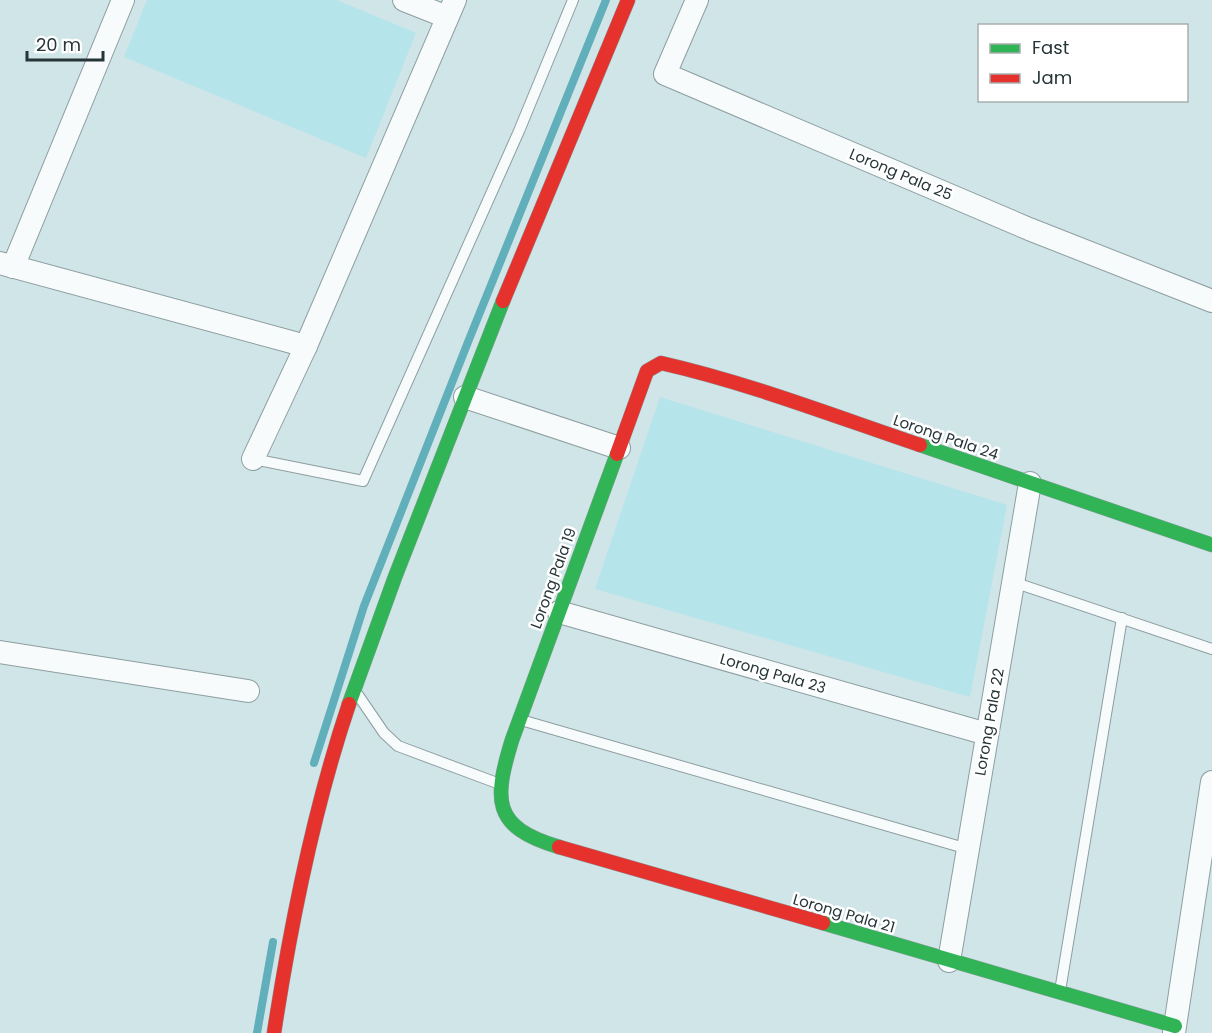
<svg xmlns="http://www.w3.org/2000/svg" width="1212" height="1033" font-family="Poppins,sans-serif">
  <style>
    .green { fill: #b5e4eb }
    .lines { fill: none; stroke-linecap: round; stroke-linejoin: round }
    .stream { stroke: #61afba; stroke-width: 8 }
    .lane-casing { stroke: #8d9ea0; stroke-width: 12 }
    .street-casing { stroke: #8d9ea0; stroke-width: 24 }
    .fast-casing { stroke: #8d9ea0; stroke-width: 15 }
    .jam-casing { stroke: #8d9ea0; stroke-width: 15 }
    .lane { stroke: #f8fbfc; stroke-width: 10 }
    .street { stroke: #f8fbfc; stroke-width: 22 }
    .fast { stroke: #30b455; stroke-width: 14 }
    .jam { stroke: #e5322d; stroke-width: 14 }
    .labels { text-anchor: middle; dominant-baseline: central; stroke-width: 5; stroke-linejoin: round; paint-order: stroke }
    .street-label { font-size: 15px; fill: #263538; stroke: #fff }
  </style>
  <rect width="100%" height="100%" fill="#d0e5e8"/>
  <g class="green">
    <path d="M147 0H337L416 33 366 158 124 57Z"/>
    <path d="M660 397 1007 505 970 697 595 589Z"/>
  </g>
  <g class="lines">
    <g class="stream">
      <path d="M314 763 364 606 468 342 606 0"/>
      <path d="M257 1033 273 942"/>
    </g>
    <defs>
      <g id="lane">
        <path d="M253 459 363 481 519 131 573 0"/>
        <path d="M1013 582 1212 649"/>
        <path d="M358 695 384 733 398 746 497 783"/>
        <path d="M521 720 968 849"/>
        <path d="M1060 991 1122 618"/>
      </g>
      <g id="street">
        <path d="M404 0 447 17"/>
        <path d="M697 0 665 74 1029 229 1212 301"/>
        <path d="M0 263 306 346"/>
        <path d="M13 267 123 0"/>
        <path d="M465 397 619 448"/>
        <path d="M253 459 306 346 455 0"/>
        <path d="M559 612 987 734"/>
        <path d="M0 652 248 691"/>
        <path d="M949 961 1030 483"/>
        <path d="M1174 1033 1212 782"/>
      </g>
      <g id="fast">
        <path d="M920 445 1212 545"/>
        <path d="M349 704 395 577 503 301"/>
        <path d="M559 847C491 827 494 799 512 740L617 454"/>
        <path d="M823 923 1175 1026"/>
      </g>
      <g id="jam">
        <path d="M503 301 628 0"/>
        <path d="M617 454 647 371 661 363C749 383 834 416 920 445"/>
        <path d="M559 847 823 923"/>
        <path d="M274 1033C291 922 313 811 349 704"/>
      </g>
    </defs>
    <use href="#lane" class="lane-casing"/>
    <use href="#street" class="street-casing"/>
    <use href="#fast" class="fast-casing"/>
    <use href="#jam" class="jam-casing"/>
    <use href="#lane" class="lane"/>
    <use href="#street" class="street"/>
    <use href="#fast" class="fast"/>
    <use href="#jam" class="jam"/>
  </g>
  <g class="labels">
    <g class="street-label">
      <text transform="translate(901 174) rotate(23)">Lorong Pala 25</text>
      <text transform="translate(946 437) rotate(19)">Lorong Pala 24</text>
      <text transform="translate(553 578) rotate(-70)">Lorong Pala 19</text>
      <text transform="translate(773 673) rotate(16)">Lorong Pala 23</text>
      <text transform="translate(989 722) rotate(-80)">Lorong Pala 22</text>
      <text transform="translate(844 913) rotate(16)">Lorong Pala 21</text>
    </g>
  </g>
  <rect x="978" y="24" width="210" height="78" fill="#ffffff" stroke="#a8aeaf" stroke-width="1.5"/>
  <rect x="990" y="44" width="30" height="9" fill="#30b455" stroke="#a8aeaf" stroke-width="1.5"/>
  <text x="1032" y="54" font-size="18" fill="#263538">Fast</text>
  <rect x="990" y="74" width="30" height="9" fill="#e5322d" stroke="#a8aeaf" stroke-width="1.5"/>
  <text x="1032" y="84" font-size="18" fill="#263538">Jam</text>
  <path d="M27 51v9h76v-9" fill="none" stroke="#263538" stroke-width="3"/>
  <text x="36" y="51" font-size="18" fill="#263538" stroke="#ffffff" stroke-width="4.5" paint-order="stroke">20 m</text>
</svg>
